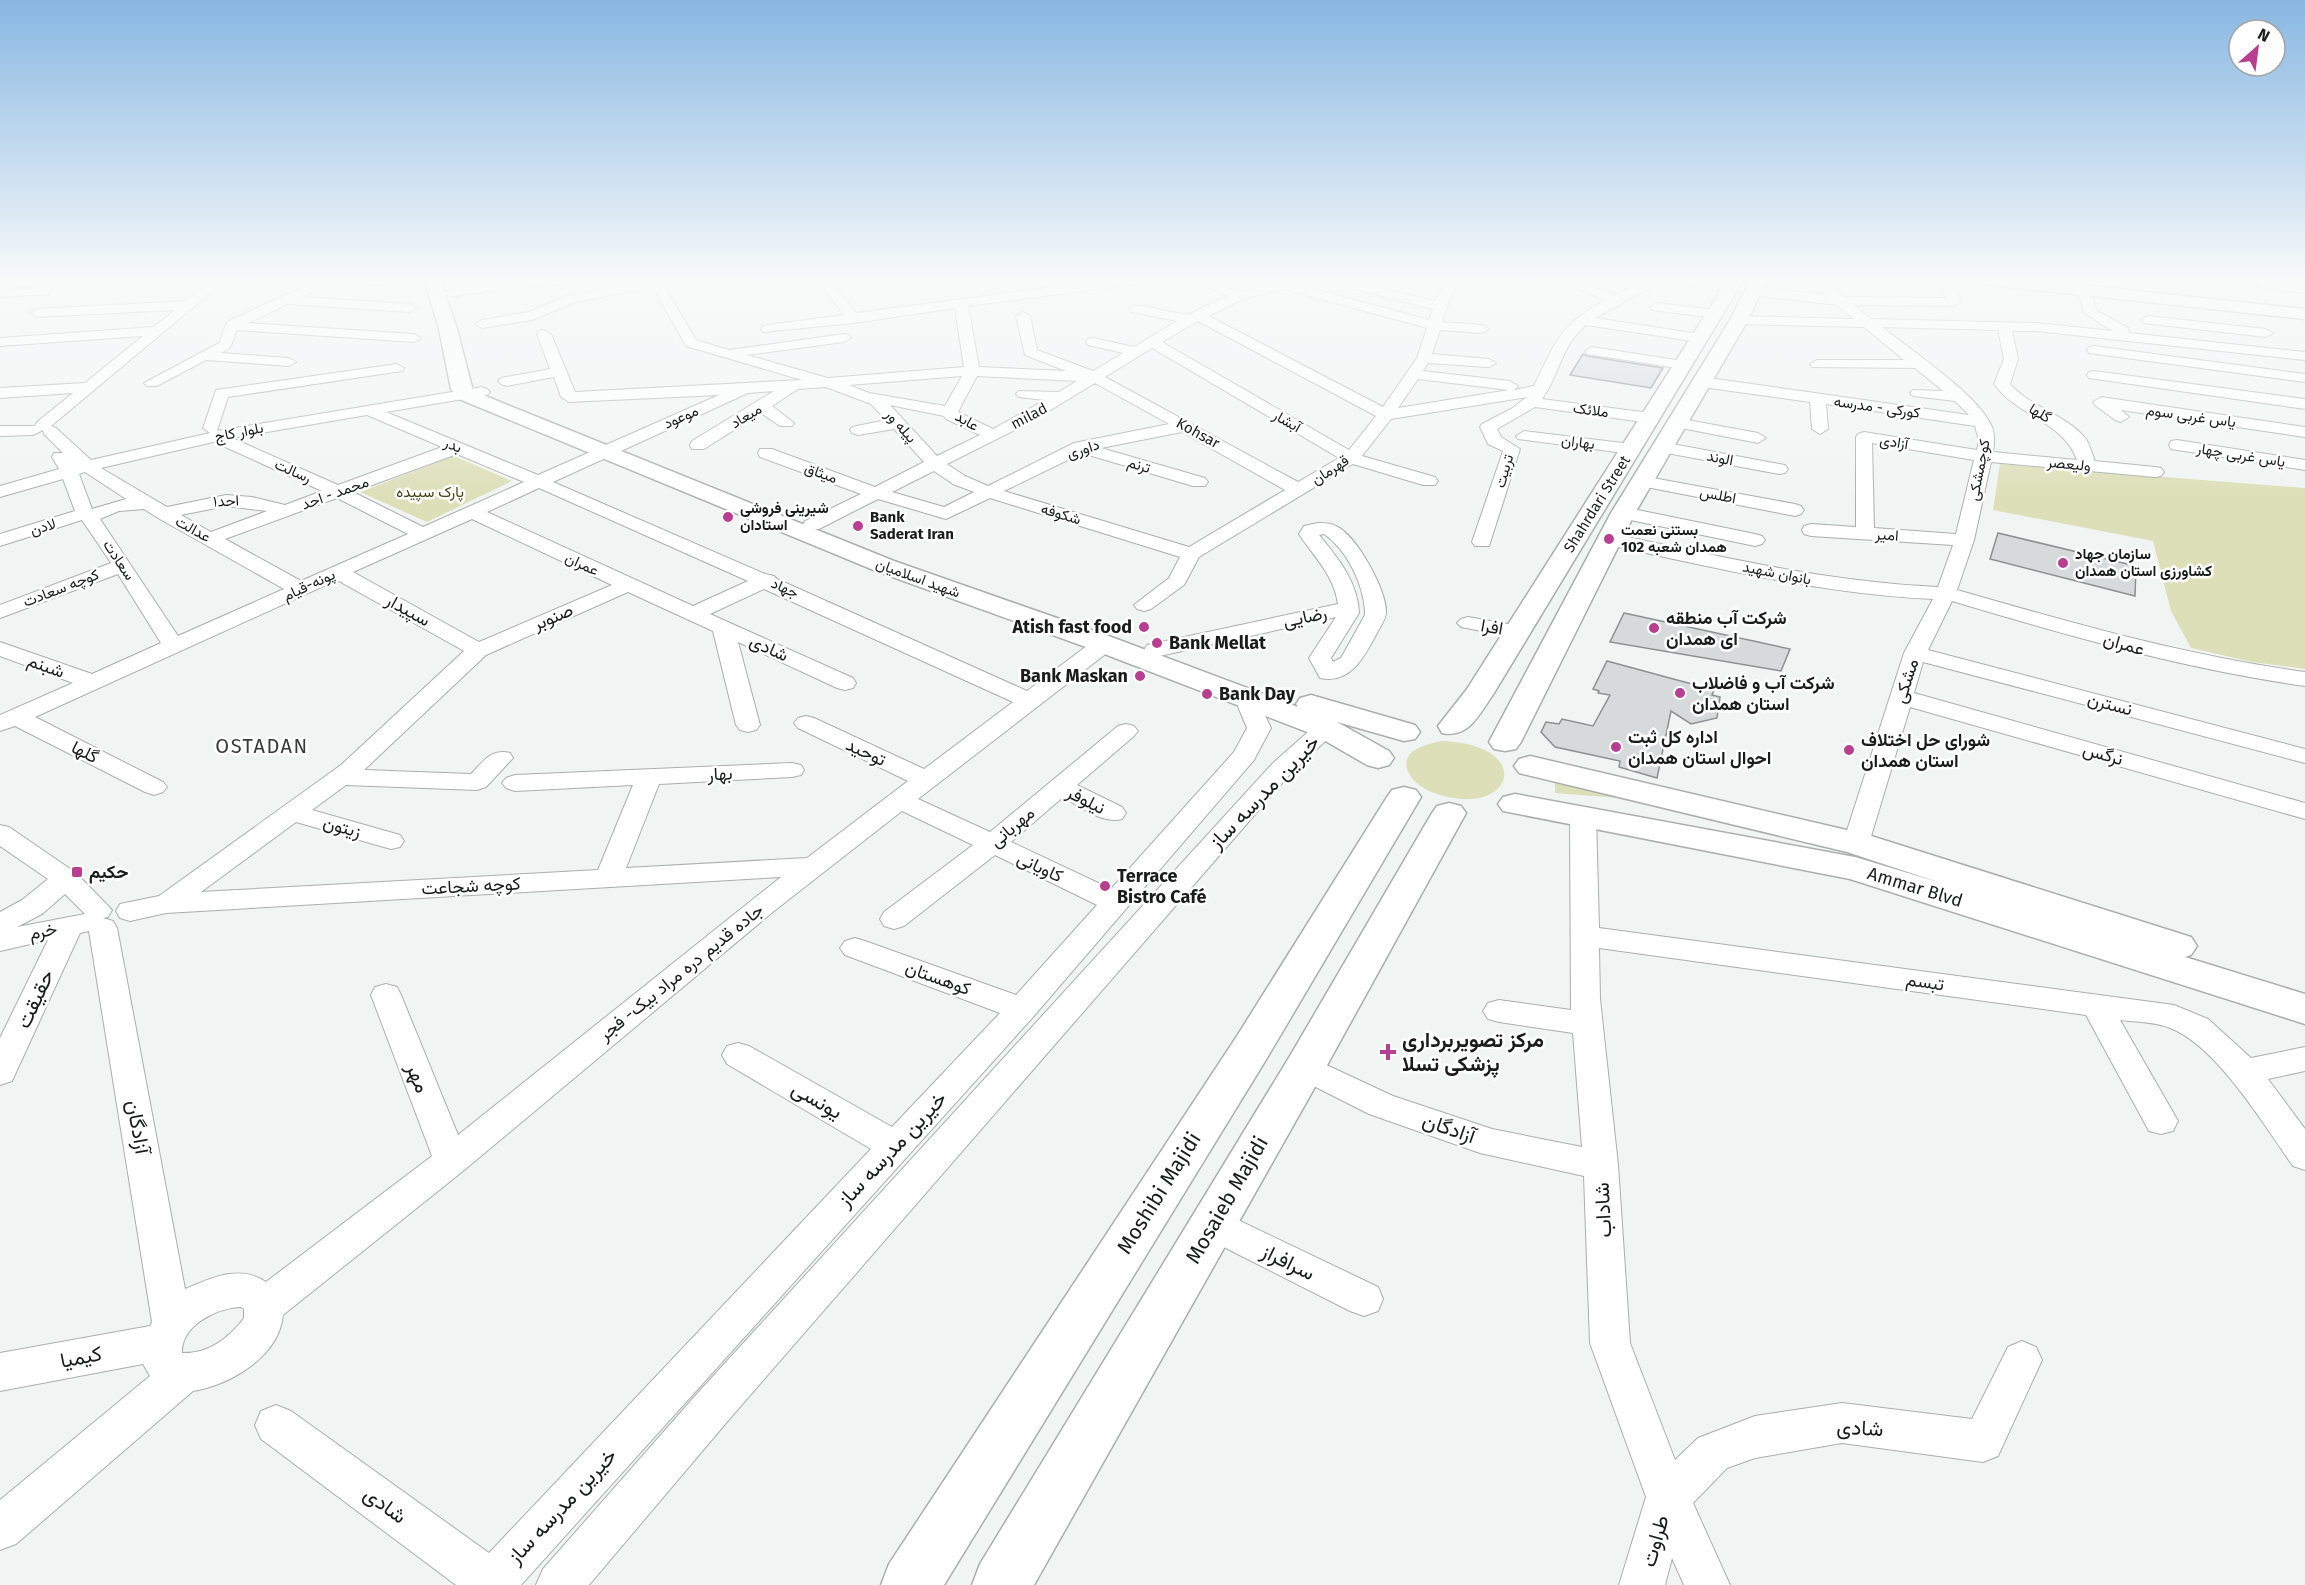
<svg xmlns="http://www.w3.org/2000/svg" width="2305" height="1585" font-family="'Fira Sans',Vazirmatn,sans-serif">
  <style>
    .green { fill: #dddfb8 }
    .building { fill: #d6dadb; stroke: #8b9090; stroke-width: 1.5 }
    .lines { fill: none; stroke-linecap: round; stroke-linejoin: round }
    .minor-casing { stroke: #aaaead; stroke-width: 2 }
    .major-casing { stroke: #aaaead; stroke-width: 3 }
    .highway-casing { stroke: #aaaead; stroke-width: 3 }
    .minor { fill: #fff; fill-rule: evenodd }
    .major { fill: #fff; fill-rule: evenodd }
    .highway { fill: #fff; fill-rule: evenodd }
    .poi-dot { fill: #b83e90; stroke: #fff; stroke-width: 2 }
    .labels { text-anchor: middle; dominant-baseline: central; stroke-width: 5; stroke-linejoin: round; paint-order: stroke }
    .far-street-label { font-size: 15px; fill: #1a1b1b; stroke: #fff }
    .far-park-label { font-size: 15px; fill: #434312; stroke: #fff }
    .far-poi-label { font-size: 15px; font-weight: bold; fill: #1a1b1b; stroke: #fff; text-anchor: start }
    .street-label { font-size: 18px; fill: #1a1b1b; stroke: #fff }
    .poi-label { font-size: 18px; font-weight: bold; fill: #1a1b1b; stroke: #fff; text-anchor: start }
    .neighbourhood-label { font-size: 20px; letter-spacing: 1.5px; fill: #373b39; stroke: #fff }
    .near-street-label { font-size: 21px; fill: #1a1b1b; stroke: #fff }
    .near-poi-label { font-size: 21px; font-weight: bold; fill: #1a1b1b; stroke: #fff; text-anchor: start }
  </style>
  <rect width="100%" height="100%" fill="#f0f5f3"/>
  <g class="green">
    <path d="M454 456 512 481 427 522 360 492Z"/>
    <path d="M2000 464 2305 488V669L2252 662 2191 648 2171 611 2153 541 1993 510Z"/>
    <path d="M1442 741C1539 745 1512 821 1434 793 1423 789 1411 781 1407 769 1402 749 1428 744 1442 741Z"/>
    <path d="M1555 780 1618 798 1555 793Z"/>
  </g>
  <g class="building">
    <path d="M1583 354 1587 356 1663 368 1651 388 1570 375Z"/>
    <path d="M1998 533 2136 566 2135 596 1990 559Z"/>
    <path d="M1624 613 1790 649 1781 671 1610 642Z"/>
    <path d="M1607 661 1714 690 1712 695 1720 697 1717 718 1691 724 1671 711 1657 778 1619 767 1620 761 1555 747 1541 732 1546 722 1559 724 1562 719 1593 726 1610 695 1598 693 1599 691 1593 689Z"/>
  </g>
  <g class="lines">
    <defs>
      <g id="minor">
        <path d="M213 279H227L51 426 56 428 91 460 210 433 203 428 216 390 397 364 404 368 402 371 228 397 217 431 482 387 487 389 490 392 487 395 386 412 538 475 719 395 569 402 561 397 554 377 506 386 501 384 498 381 501 378 550 369 537 334 539 331 544 330 551 334 575 392 802 380 686 346 653 287 575 302 532 320 482 328 475 324 482 320 529 312 567 296 649 281 648 279H660L696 340 729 350 844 334 849 335 851 338 844 342 747 355 828 378 964 367 955 308 854 323 763 332 761 329 763 326 768 325 844 315 817 279H829L856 313 1116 279H1150L1144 283 968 306 979 367 1066 371 1025 355 1016 316 1023 312 1030 316 1037 350 1093 371 1123 353 1088 345 1086 342 1088 339 1093 338 1134 347 1177 321 1131 312 1129 309 1131 306 1136 305 1188 315 1227 296 1191 279H1208L1239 292 1294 279H1316L1314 282 1299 285 1429 320 1433 309 1326 282 1324 279H1345L1435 301 1447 279H1459C1450 294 1447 307 1442 322L1482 325 1489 329 1482 333 1440 330 1432 354 1489 359 1496 363 1489 367 1428 363 1423 371 1510 381 1518 386 1514 390 1534 386C1556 341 1558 327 1605 300L1555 279H1572L1614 295 1649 279H1666L1595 318 1699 334 1706 338 1699 342 1586 325C1559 348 1561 373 1542 399L1650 413 1658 418 1650 423 1535 407 1497 429 1501 437 1520 449 1489 546H1475L1472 542 1503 451 1488 444 1480 427 1482 424 1511 409 1527 397 1391 419 1362 456 1435 477 1438 481 1435 485H1423L1353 464 1199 557 1184 585 1151 609 1144 611 1137 609 1134 605 1169 578 1180 557 990 498 946 519 878 499 819 529H805L803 525 805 521 861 494 760 457 758 453 760 449H772L875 487 924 462 894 429 858 435 852 433 850 430 852 427 886 420 871 404 826 387 798 389 772 406 794 423 792 426H780L761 413 704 449H692L690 445 692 441 774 391 748 393 553 482 765 574 774 576 777 579 1027 691 1096 639 1104 637 1112 639 1115 644 1112 649 918 799 990 832 1118 726 1126 724 1134 726 1138 731 1134 736 1077 785 1122 807 1126 813 1122 819C1102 824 1081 807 1063 797L1011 842 1111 889 1234 752 1247 728 1234 697 1238 692 1246 690 1254 692 1271 728 1254 760 1033 1017 521 1585H456L261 1439 255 1425 261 1411 276 1405 291 1411 489 1553 871 1149 727 1064 722 1055 727 1046 738 1043 749 1046 892 1127 1000 1013 845 955 840 948 845 941 855 938 865 941 1016 995 1097 905 995 855 904 926 894 929 884 926 880 919 884 912 973 845 902 811 774 911 463 1171 283 1315C279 1357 230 1385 193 1391L16 1544 0 1550V1500L150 1376 143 1364 0 1391V1353L150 1326 152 1322 89 931 80 933 12 1081 0 1085V1038L48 940 0 951V912L22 900 48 879 0 846V825L9 827 76 873 112 910 108 917 103 918 113 921 117 928 185 1289C212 1278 239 1264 266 1282L432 1156 371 995 375 987 386 984 397 987 401 995 458 1135 781 877 166 913 130 921 120 918 116 911 120 904 159 896 341 765 464 651 337 580 35 717 163 782 167 787 163 792 154 795 145 792 15 726 0 731V715L73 683 0 656V642L92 674 161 643 118 574 0 618V605L111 563 82 520 0 546V534L75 511 63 479 0 497V486L59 469 52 457 54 453H63L44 434 43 430 33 435 0 436V426H35L37 422 73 393 0 398V388L85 383 143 336 0 346V338L154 327 175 310 37 317 30 313 37 309 186 301ZM1284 289 1427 328 1417 358 1383 407 1209 316 1242 299ZM1198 321 1376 416 1349 450 1162 342ZM1152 348 1339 458 1298 482 1105 377ZM962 376 945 406 869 393 849 385ZM977 376 1077 381 1059 392 1019 391 1016 394 1019 397 1045 400 993 429 958 412ZM1418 379 1509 390 1398 408ZM1095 383 1169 424 1074 443 988 486 965 476 947 464 1031 422ZM890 405 944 416 946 419 980 435 937 456ZM367 415 442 447 338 485 232 438ZM1182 432 1285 490 1189 547 1004 491 1082 453 1193 486H1205L1208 482 1205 478 1101 448ZM222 440 223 446 322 491 285 505 252 497 226 495 167 507 101 468ZM457 454 524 482 423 527 353 492ZM934 471 953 484 974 492 944 507 892 492ZM85 472 126 499 92 509 79 474ZM539 488 748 581 693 606 487 512ZM337 498 408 534 301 581 225 539ZM226 506 267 511 211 532 181 515ZM144 509 158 518 284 589 178 636 100 519 119 511ZM472 519 612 585 479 642 353 572ZM764 589 1013 702 924 769 814 718 806 716 798 718 794 723 798 728 908 781 807 858 626 868 659 784 792 777 801 775 804 770 801 765 792 763 515 775 506 778 502 783 506 788 515 791 633 785 598 870 201 892 296 822 391 849 400 847 404 841 400 835 312 810 346 785 477 790 486 787 513 758 510 753C491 748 483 762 471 774L364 770 486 655 628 592 713 631 736 725 740 730 748 732 756 730 760 725 738 642 837 688 845 690 853 688 856 683 853 678 710 614ZM65 894 85 914 17 927 42 914ZM241 1307 244 1309V1318C228 1339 208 1354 182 1353 181 1325 217 1308 241 1307Z"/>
        <path d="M319 279H335L302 297 409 304 416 308 409 312 288 304 248 323 414 334 421 338 414 342 237 330 230 348 221 353 289 358 296 362 289 366 206 360 157 386H147L144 383 219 343 227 322Z"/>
        <path d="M353 279H390L391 281C384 287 360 285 353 279Z"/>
        <path d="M539 279H577C570 285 528 290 522 284L524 281Z"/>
        <path d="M1685 279 1731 284 1737 288 1731 292 1689 286 1685 285 1683 282Z"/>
        <path d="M1807 279H1821L1844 297 1945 298 1941 283 1947 279 1953 283 1960 302 1953 306 1854 305 1871 319 2036 323 2113 331 2084 313 2079 294 2085 290 2091 294 2097 311 2128 328 2129 333 2305 352V360L2036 331H2012L2018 359 2010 384C2030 407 2066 414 2086 439 2090 445 2092 454 2095 461L2155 467 2161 468 2164 472 2161 476 2155 477 1991 462 1974 540 1957 590C2072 623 2186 656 2305 672V686C2184 669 2069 636 1952 601L1928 650 2305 749V763L1923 662 1914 693 2305 803V819L1910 707 1869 843 1865 849 1856 851 1847 849 1843 843 1904 653 1933 599C1823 594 1716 568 1609 545L1602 543 1599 539 1602 535 1609 533C1718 556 1826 582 1938 587L1953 545 1811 536 1804 534 1802 530 1804 526 1811 524 1856 527V437L1858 434 1864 432 1977 450 1979 441 1975 426 1826 404 1828 429 1820 434 1812 429 1810 402 1702 387 1694 382 1702 377 1969 415 1955 401 1913 396 1910 393 1913 390 1943 391 1915 368 1812 367 1810 364 1817 360H1904L1864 327 1739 324 1732 320 1739 316 1854 319 1837 305 1753 295 1747 291 1753 287 1826 295ZM1882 327 1998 330 2004 359 1994 384C2018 417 2063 421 2077 460L1993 452C1995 441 1995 430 1989 421 1972 391 1911 350 1882 327ZM1872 443 1974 460 1956 534 1874 528Z"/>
        <path d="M2262 280 2305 285V293L2258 287 2256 284Z"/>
        <path d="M495 282 501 286 499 289 450 297 444 293 450 289Z"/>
        <path d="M45 287 50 288 51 291 50 294 0 297V289Z"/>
        <path d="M1657 303 1715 310 1722 314 1715 318 1652 310 1650 307Z"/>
        <path d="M2148 316 2266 329 2273 333 2266 337 2143 323 2141 320Z"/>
        <path d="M2094 346 2305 374V382L2089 353 2087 350 2089 347Z"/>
        <path d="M1592 347 1683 361 1690 365 1683 369 1587 354 1585 351Z"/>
        <path d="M2094 371 2305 399V409L2089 378 2087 375 2089 372Z"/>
        <path d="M2101 397 2305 427V437L2121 410 2129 417 2121 422 2115 420 2095 405 2093 402Z"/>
        <path d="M1677 418 1758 433 1766 438 1758 443 1671 426 1669 423Z"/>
        <path d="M1524 431 1631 444 1639 449 1631 454 1518 439 1516 436Z"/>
        <path d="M2177 440 2305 460V470L2171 449 2169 445 2171 441Z"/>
        <path d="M1662 442 1779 464 1785 465 1788 469 1785 473 1779 474 1656 451 1654 447Z"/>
        <path d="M1642 476 1795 504 1801 506 1804 510 1801 514 1795 516 1636 485 1633 481 1636 477Z"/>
        <path d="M1623 507 1755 534 1762 536 1765 540 1762 544 1755 546 1616 517 1614 513 1616 509Z"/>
        <path d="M1318 523C1324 523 1331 523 1336 526 1356 535 1387 590 1386 612 1386 619 1380 627 1377 633 1365 655 1351 685 1320 678L1309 658 1336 617 1155 657 1147 655 1144 650 1147 645 1338 604C1334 575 1314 557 1299 534L1304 526ZM1324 534C1347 550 1363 583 1365 611V615L1341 658 1333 662 1331 658 1359 613C1358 582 1338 558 1319 535Z"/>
        <path d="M1468 617 1525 627 1528 632 1525 637 1517 638 1461 627 1457 623 1461 619Z"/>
        <path d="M1326 721 1334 723 1338 728 1334 733 1291 773 726 1423 589 1585H536L543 1569 696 1395 1273 763 1318 723Z"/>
        <path d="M1583 809 1592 811 1596 817 1599 928 2174 1005 2208 1019 2251 1058 2305 1047V1071L2268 1079 2305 1129V1170L2293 1166C2264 1125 2217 1046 2170 1028 2156 1022 2136 1022 2120 1020L2178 1121 2173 1131 2161 1134 2149 1131 2086 1015 1599 948 1600 999 1618 1165 1630 1343 1675 1460 1698 1438 1755 1416 1842 1403 1972 1419 2008 1347 2022 1341 2036 1347 2042 1360 1998 1456 1983 1462 1842 1443 1755 1458 1727 1468 1693 1503 1730 1585H1684L1672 1558 1665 1585H1619L1646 1497 1590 1343 1584 1176 1480 1153 1369 1114 1294 1076 1289 1067 1294 1058 1305 1055 1393 1096 1492 1129 1582 1147 1573 1033 1499 1022 1488 1019 1483 1011 1488 1003 1499 1000 1571 1010 1570 817 1574 811Z"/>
        <path d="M1213 1208 1378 1287 1383 1299 1378 1311 1364 1316 1350 1311 1200 1235 1195 1224 1200 1213Z"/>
      </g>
      <g id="major">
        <path d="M424 279H440L457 329 473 391 894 561 1114 638 1298 707 1296 704 1300 698 1311 695 1415 725 1420 732 1415 739 1404 741 1337 722 1389 751 1394 758 1389 765 1378 768 1367 765 1315 735 1094 650 876 571 459 399 451 389 439 329Z"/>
        <path d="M1728 279H1744L1494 693C1480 713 1469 739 1442 733L1438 726 1467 689Z"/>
        <path d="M1751 279H1767L1748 320 1635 513 1521 742 1516 749 1505 751 1494 749 1489 742 1611 513 1730 320Z"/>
        <path d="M1530 756 1868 835 2191 937 2197 946 2191 955 2185 957 2305 994V1024L1850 879 1503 811 1498 804 1503 797 1515 794 1855 857 1941 883 1847 852 1519 773 1514 766 1519 759Z"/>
        <path d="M1404 787 1416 790 1421 797 1267 1058 944 1585H881L889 1564 1237 1036 1387 797 1392 790Z"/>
        <path d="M1449 803 1461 806 1466 813 1320 1078 1034 1585H972L980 1564 1290 1056 1432 813 1437 806Z"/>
      </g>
      <path id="highway" d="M1973 279H2026L2305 309V319L1981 284Z"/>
    </defs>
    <use href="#minor" class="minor-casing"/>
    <use href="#major" class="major-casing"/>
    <use href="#highway" class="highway-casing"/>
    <use href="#minor" class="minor"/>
    <use href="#major" class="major"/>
    <use href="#highway" class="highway"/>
  </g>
  <linearGradient id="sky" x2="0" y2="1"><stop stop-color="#88b7e2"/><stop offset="0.56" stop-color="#f8fafa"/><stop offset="1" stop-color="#f8fafa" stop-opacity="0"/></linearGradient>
  <rect width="2305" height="501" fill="url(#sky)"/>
  <g class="poi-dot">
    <circle cx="728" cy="517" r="6"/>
    <circle cx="858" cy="526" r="6"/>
    <circle cx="1609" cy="539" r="6"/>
    <circle cx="2063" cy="563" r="6"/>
    <circle cx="1144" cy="627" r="6"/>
    <circle cx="1654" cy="628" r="6"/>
    <circle cx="1157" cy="643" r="6"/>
    <circle cx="1140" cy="676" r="6"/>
    <circle cx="1680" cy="693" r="6"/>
    <circle cx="1207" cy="694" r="6"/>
    <circle cx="1616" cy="747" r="6"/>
    <circle cx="1849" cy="750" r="6"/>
    <rect x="71" y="866" width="12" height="12" rx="3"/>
    <circle cx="1105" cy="886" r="6"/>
    <path d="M1385 1043h6v6h6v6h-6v6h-6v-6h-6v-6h6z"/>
  </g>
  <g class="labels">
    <g class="far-street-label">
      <text transform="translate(1877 407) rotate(8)">کورکی - مدرسه</text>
      <text transform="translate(1591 410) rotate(8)">ملائک</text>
      <text transform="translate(2040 413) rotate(31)">گلها</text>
      <text transform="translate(746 416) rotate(-31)">میعاد</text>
      <text transform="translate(1029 416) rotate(-28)">milad</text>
      <text transform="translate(2191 416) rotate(8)">یاس غربی سوم</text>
      <text transform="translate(681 417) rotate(-24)">موعود</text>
      <text transform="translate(967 421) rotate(30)">عابد</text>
      <text transform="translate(1287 421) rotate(30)">آبشار</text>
      <text transform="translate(901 426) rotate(48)">پیله ور</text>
      <text transform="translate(239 432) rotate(-11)">بلوار کاج</text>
      <text transform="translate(1198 433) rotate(29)">Kohsar</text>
      <text transform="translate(1578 442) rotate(7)">بهاران</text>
      <text transform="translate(1894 442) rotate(9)">آزادی</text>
      <text transform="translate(453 445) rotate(22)">بدر</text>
      <text transform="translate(1083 449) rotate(-18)">داوری</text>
      <text transform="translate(2241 455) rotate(9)">یاس غربی چهار</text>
      <text transform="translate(1720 458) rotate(11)">الوند</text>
      <text transform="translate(2069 464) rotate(5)">ولیعصر</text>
      <text transform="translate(1139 465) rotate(17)">ترنم</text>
      <text transform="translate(1330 470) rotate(-33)">قهرمان</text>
      <text transform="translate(1979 470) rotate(-79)">کوچمشکی</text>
      <text transform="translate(293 471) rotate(24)">رسالت</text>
      <text transform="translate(1504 471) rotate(-74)">تربیت</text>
      <text transform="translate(821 473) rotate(20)">میثاق</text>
      <text transform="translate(335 493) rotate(-20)">محمد - احد</text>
      <text transform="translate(1718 495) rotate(11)">اطلس</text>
      <text transform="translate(226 501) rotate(-3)">احد۱</text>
      <text transform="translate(1597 504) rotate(-58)">Shahrdari Street</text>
      <text transform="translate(1061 514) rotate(17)">شکوفه</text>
      <text transform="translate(43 527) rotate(-17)">لادن</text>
      <text transform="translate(193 529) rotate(29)">عدالت</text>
      <text transform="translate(1887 535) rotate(4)">امیر</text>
      <text transform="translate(119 560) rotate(56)">سعادت</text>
      <text transform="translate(582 564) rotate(25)">عمران</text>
      <text transform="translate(1777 573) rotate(11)">بانوان شهید</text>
      <text transform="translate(918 578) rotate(20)">شهید اسلامیان</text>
      <text transform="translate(309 585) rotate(-25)">پونه-قیام</text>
      <text transform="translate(61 588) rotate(-21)">کوچه سعادت</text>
      <text transform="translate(785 588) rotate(24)">جهاد</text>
    </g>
    <g class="far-park-label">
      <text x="430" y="492">پارک سپیده</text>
    </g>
    <g class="far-poi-label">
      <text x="740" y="508">شیرینی فروشی<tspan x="740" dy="17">استادان</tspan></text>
      <text x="870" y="517">Bank<tspan x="870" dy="17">Saderat Iran</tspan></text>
      <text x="1621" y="530">بستنی نعمت<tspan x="1621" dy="17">همدان شعبه 102</tspan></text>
      <text x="2075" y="554">سازمان جهاد<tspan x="2075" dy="17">کشاورزی استان همدان</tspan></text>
    </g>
    <g class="street-label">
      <text transform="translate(408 610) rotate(29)">سپیدار</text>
      <text transform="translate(553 617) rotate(-23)">صنوبر</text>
      <text transform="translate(1305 617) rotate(-12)">رضایی</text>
      <text transform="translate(1492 627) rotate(10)">افرا</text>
      <text transform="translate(2124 644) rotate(16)">عمران</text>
      <text transform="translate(769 648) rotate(24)">شادی</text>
      <text transform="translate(46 666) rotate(20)">شبنم</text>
      <text transform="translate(1906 681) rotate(-72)">مشکی</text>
      <text transform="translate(2110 704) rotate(15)">نسترن</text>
      <text transform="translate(85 752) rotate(27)">گلها</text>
      <text transform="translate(866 752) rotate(25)">توحید</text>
      <text transform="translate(2103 754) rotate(16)">نرگس</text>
      <text transform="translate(720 774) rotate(-3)">بهار</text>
      <text transform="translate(1086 800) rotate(27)">نیلوفر</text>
      <text transform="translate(342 827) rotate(16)">زیتون</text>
      <text transform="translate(1012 827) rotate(-40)">مهربانی</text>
      <text transform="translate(1040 867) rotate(25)">کاویانی</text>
      <text transform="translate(471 886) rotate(-3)">کوچه شجاعت</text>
      <text transform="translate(1915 887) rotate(17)">Ammar Blvd</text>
      <text transform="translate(43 931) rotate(-12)">خرم</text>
      <text transform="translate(681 972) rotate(-39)">جاده قدیم دره مراد بیک- فجر</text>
      <text transform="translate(938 978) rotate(20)">کوهستان</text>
      <text transform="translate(1925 982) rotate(8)">تبسم</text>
    </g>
    <g class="poi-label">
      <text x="1666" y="618">شرکت آب منطقه<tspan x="1666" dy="21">ای همدان</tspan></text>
      <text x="1132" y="627" text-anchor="end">Atish fast food</text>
      <text x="1169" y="643">Bank Mellat</text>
      <text x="1128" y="676" text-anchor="end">Bank Maskan</text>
      <text x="1692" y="683">شرکت آب و فاضلاب<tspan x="1692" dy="21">استان همدان</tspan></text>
      <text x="1219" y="694">Bank Day</text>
      <text x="1628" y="737">اداره کل ثبت<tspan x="1628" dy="21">احوال استان همدان</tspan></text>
      <text x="1861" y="740">شوراى حل اختلاف<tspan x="1861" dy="21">استان همدان</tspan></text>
      <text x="89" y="872">حکیم</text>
      <text x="1117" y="876">Terrace<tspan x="1117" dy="21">Bistro Café</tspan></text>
    </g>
    <g class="neighbourhood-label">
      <text x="262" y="746">OSTADAN</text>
    </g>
    <g class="near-street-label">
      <text transform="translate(1264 792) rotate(-46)">خیرین مدرسه ساز</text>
      <text transform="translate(35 999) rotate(-65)">حقیقت</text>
      <text transform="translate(418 1078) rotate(68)">مهر</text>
      <text transform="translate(817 1100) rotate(30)">یونسی</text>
      <text transform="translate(138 1127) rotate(80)">آزادگان</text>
      <text transform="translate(1449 1128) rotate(19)">آزادگان</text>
      <text transform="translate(892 1149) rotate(-47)">خیرین مدرسه ساز</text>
      <text transform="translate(1159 1193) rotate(-58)">Moshibi Majidi</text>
      <text transform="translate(1227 1200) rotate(-60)">Mosaieb Majidi</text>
      <text transform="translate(1603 1210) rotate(-93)">شاداب</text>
      <text transform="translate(1288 1262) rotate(26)">سرافراز</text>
      <text transform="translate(81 1357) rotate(-11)">کیمیا</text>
      <text transform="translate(1860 1428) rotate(3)">شادی</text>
      <text transform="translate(385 1505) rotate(36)">شادی</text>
      <text transform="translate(562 1506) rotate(-47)">خیرین مدرسه ساز</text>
      <text transform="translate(1655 1541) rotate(-74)">طراوت</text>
    </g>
    <g class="near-poi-label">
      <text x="1402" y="1040">مرکز تصویربرداری<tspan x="1402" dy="24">پزشکی تسلا</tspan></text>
    </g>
  </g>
  <g transform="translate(2257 48) rotate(28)"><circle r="28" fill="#ffffff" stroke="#a3a4a4" stroke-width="1.5"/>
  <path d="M0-4.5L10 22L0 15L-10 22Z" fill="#b83e90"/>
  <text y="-9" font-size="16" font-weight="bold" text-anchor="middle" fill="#1a1b1b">N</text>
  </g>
</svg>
